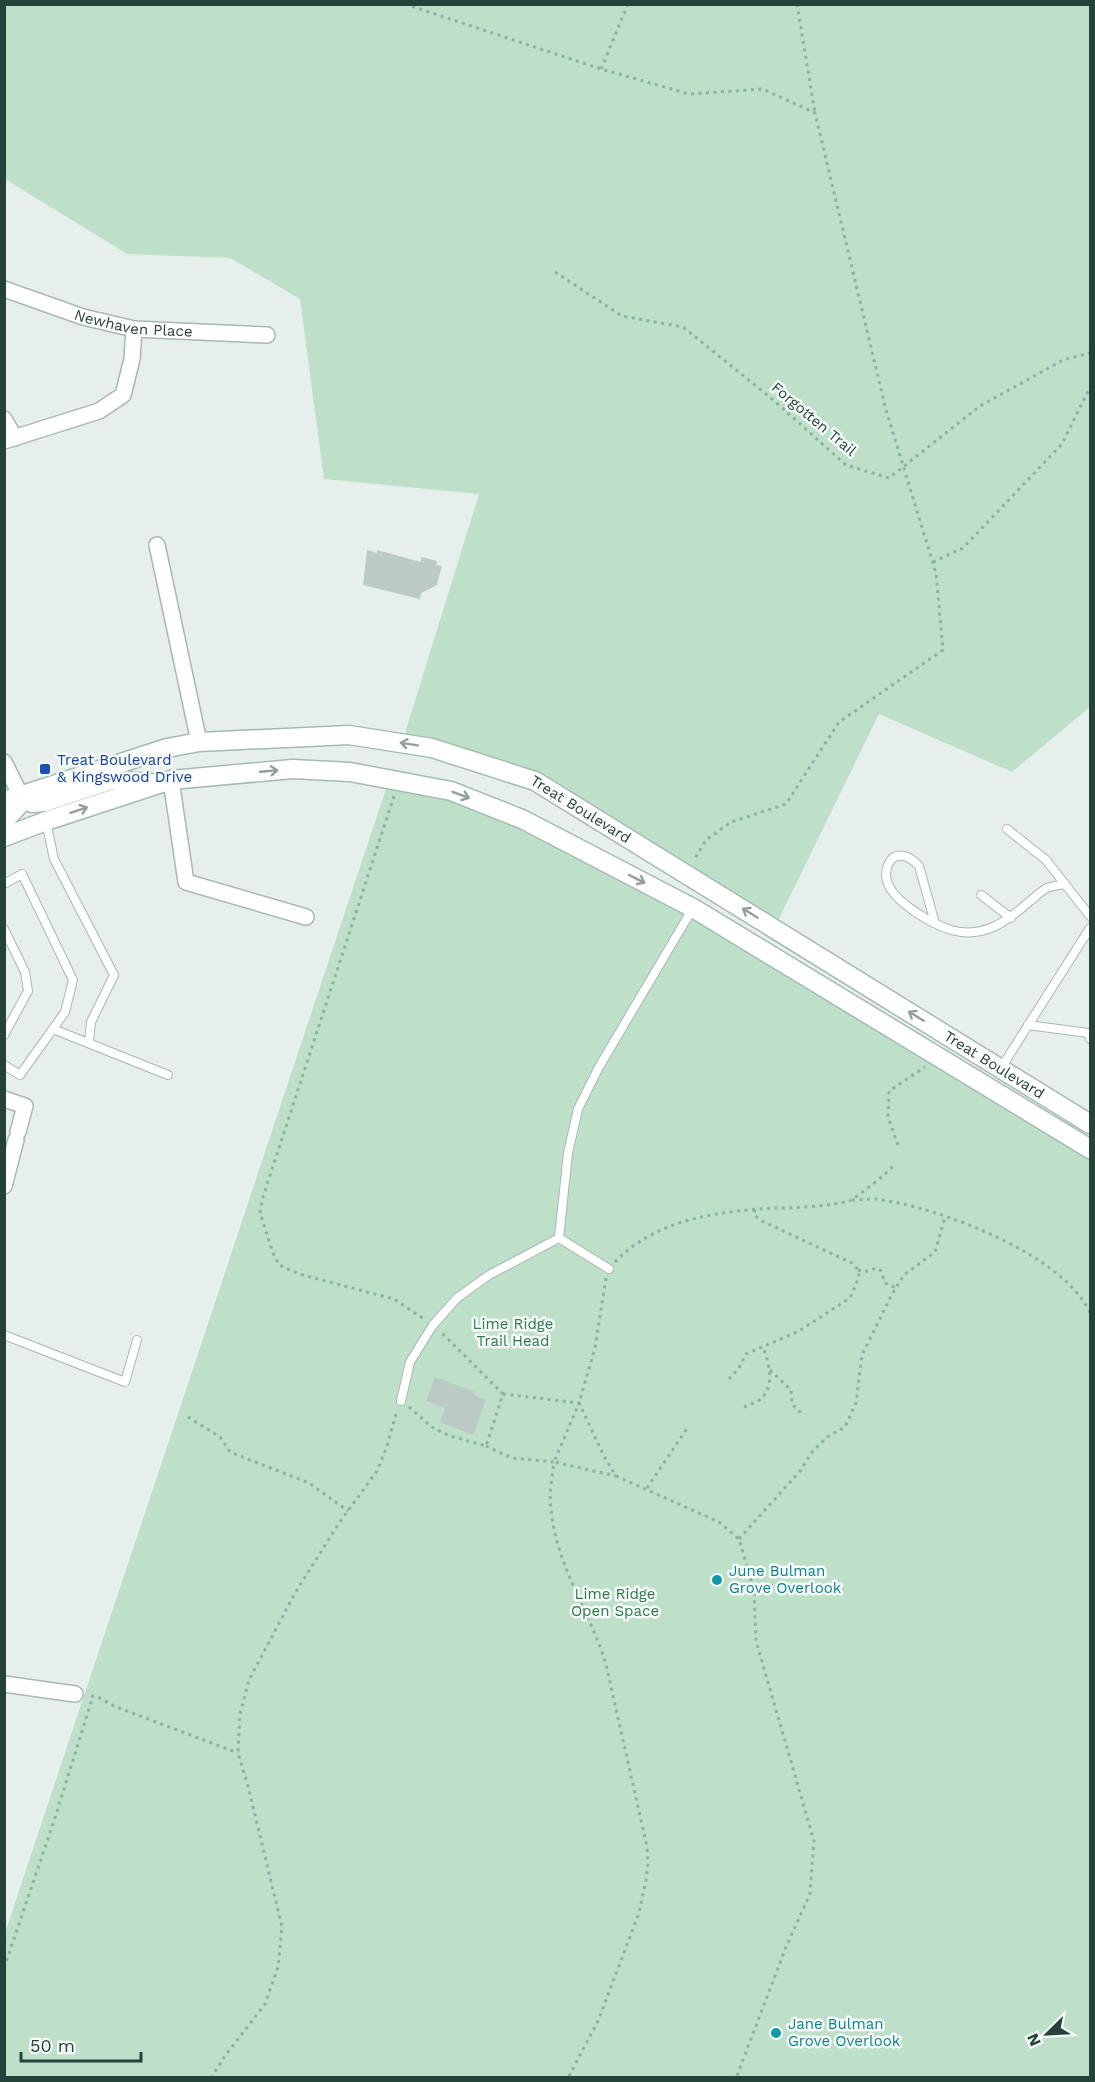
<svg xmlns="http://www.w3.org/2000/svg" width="1095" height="2082" font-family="'Work Sans',sans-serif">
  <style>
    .green { fill: #bfe0c8 }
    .building { fill: #bbcac4 }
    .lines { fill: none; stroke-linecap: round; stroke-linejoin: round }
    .service-casing { stroke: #a8b8b2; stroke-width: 10 }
    .minor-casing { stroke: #a8b8b2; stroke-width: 18 }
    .secondary-casing { stroke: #a4bbb3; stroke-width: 21 }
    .path { stroke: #86b3a5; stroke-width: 3; stroke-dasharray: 3 4.5; stroke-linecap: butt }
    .service { stroke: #fff; stroke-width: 8 }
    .minor { stroke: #fff; stroke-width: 15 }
    .secondary { stroke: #fff; stroke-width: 18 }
    .oneway { stroke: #92a09c }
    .transit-dot { fill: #1a4fb4; stroke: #f7fbf9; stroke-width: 2 }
    .culture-dot { fill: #0f9aa8; stroke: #f7fbf9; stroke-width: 2 }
    .labels { text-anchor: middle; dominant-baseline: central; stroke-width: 5; stroke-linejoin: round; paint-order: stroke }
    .street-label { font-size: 15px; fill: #24423a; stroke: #f7fbf9 }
    .transit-label { font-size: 15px; fill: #164399; stroke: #f7fbf9; text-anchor: start }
    .park-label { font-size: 15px; fill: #2d7a4b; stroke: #f7fbf9 }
    .culture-label { font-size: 15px; fill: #0d838f; stroke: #f7fbf9; text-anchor: start }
  </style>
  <rect width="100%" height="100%" fill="#e6efeb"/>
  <g class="green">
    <path d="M4 5H1090V707L1012 772 879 714 774 929 535 781 402 743 479 494 324 479 300 299 230 258 127 254 5 179Z"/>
    <path d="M389 780 522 819 1090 1149V2077L5 2078V1933Z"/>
  </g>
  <g class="building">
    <path d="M367 550 377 553V550L421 562V557L437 561 436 565 442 566 437 585 421 593 420 599 363 585Z"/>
    <path d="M435 1377 475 1392 474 1395 486 1400 473 1435 440 1422 445 1408 426 1401Z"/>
  </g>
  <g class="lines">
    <defs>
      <g id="service">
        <path d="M46 822 54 859 114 975 91 1022 89 1042"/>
        <path d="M1007 829 1046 860 1090 916"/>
        <path d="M4 884 22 874 73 980 65 1012 20 1075 4 1065"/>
        <path d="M981 895 1011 918"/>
        <path d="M935 923 919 866C915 862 909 857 904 856 889 853 884 870 887 881 893 902 932 924 951 930 983 939 1006 922 1029 902 1034 898 1041 891 1047 888 1052 886 1059 885 1065 884"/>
        <path d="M4 929 25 972 28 991 4 1035"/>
        <path d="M1028 1025 1088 1033 1090 1039"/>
        <path d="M53 1029 168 1075"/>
        <path d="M1001 1068 1090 928"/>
        <path d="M559 1238 609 1269"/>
        <path d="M4 1335 125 1382 137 1340"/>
        <path d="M401 1401 410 1362 433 1325 457 1298 489 1275 559 1238 568 1153 578 1109 599 1067 693 908"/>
      </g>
      <g id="minor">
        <path id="s1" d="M4 289 83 317 134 329 267 335"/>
        <path d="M4 419 15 438"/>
        <path d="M4 441 99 411 123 395 132 359 134 329"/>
        <path d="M157 545 199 742"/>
        <path d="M4 762 20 794"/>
        <path d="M171 780 186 882 306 917"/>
        <path d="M4 1099 25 1106 18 1132"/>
        <path d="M4 1186 16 1140"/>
        <path d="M4 1684 75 1694"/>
      </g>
      <g id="secondary">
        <path d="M20 794 32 803 45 802 112 780 150 783"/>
        <path id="s2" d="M4 801 167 748 199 742 349 735 432 748 535 781 1090 1124"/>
        <path d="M4 821 19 805 20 794"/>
        <path d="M4 837 46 821 171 780 293 769 350 772 451 791 522 819 693 908 1090 1149"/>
      </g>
    </defs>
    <use href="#service" class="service-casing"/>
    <use href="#minor" class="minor-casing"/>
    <use href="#secondary" class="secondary-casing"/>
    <g class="path">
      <path d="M405 4 601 69 689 94 763 89 815 113 886 410 936 573 943 650 839 722 786 804 731 822 706 840 694 860"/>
      <path d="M797 4 815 113"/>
      <path d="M601 69 628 4"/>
      <path d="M555 272 622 316 683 327 771 398 846 465 889 478 980 406 1063 360 1090 353"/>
      <path d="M933 562 963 548 1062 444 1090 387"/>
      <path d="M394 796 263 1197 260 1213 273 1253 279 1265 299 1274 394 1299 424 1319"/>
      <path d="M898 1145 888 1117 889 1091 925 1067"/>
      <path d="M852 1200C859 1200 867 1199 875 1199 936 1206 1064 1254 1090 1313"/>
      <path d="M615 1262C656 1219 719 1211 776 1208 795 1208 831 1206 849 1201 858 1197 888 1172 896 1164"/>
      <path d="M858 1270 864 1272 877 1268 881 1271 885 1283 896 1288"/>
      <path d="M606 1278 595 1348 579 1403 604 1456 616 1476 719 1522 739 1539 754 1590 756 1641 814 1841 810 1894 786 1947 736 2078"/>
      <path d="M770 1370 791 1390 792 1404 801 1413"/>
      <path d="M729 1379 739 1368 746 1354 799 1331 850 1298 859 1277 858 1270 852 1263 762 1221 754 1215 755 1209"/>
      <path d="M503 1394 579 1403 554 1462 616 1476"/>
      <path d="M409 1407 433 1428 450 1436 486 1446 503 1394 441 1332"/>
      <path d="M744 1407C749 1405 758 1402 762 1398 775 1384 769 1363 763 1347"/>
      <path d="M188 1417 220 1437 230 1452 309 1483 348 1511"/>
      <path d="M486 1446 512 1458 554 1462C552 1477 549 1494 551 1508 555 1563 590 1612 606 1664L647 1847 648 1863 646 1880 639 1913 598 2021 568 2078"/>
      <path d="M647 1488 688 1427"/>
      <path d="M739 1539 801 1470 812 1452 827 1437 845 1427 856 1403 862 1355 892 1294 904 1275 935 1252 945 1217"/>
      <path d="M91 1696 98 1697 114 1706 238 1753"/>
      <path d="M4 1968 55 1818 93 1696"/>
      <path d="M211 2078 225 2056 265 2004 278 1967 282 1927 248 1786 238 1753 240 1714 249 1680 295 1593 339 1523 377 1471 386 1449 397 1411"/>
    </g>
    <use href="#service" class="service"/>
    <use href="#minor" class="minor"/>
    <use href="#secondary" class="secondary"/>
  </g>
  <defs><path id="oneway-shaft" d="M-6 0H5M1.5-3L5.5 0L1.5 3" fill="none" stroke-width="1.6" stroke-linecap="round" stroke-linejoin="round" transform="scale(1.5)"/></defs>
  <g class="oneway">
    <use href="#oneway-shaft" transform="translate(409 744) rotate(-171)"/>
    <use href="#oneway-shaft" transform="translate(269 771) rotate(-5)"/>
    <use href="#oneway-shaft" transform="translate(461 795) rotate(21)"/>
    <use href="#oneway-shaft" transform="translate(79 810) rotate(-18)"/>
    <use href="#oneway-shaft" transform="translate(637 879) rotate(27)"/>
    <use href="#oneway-shaft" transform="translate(750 913) rotate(-148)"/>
    <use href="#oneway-shaft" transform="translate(916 1016) rotate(-148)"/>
  </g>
  <rect class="transit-dot" x="39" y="763" width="12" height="12" rx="3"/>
  <g class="culture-dot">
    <circle cx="717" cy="1580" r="6"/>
    <circle cx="776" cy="2033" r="6"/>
  </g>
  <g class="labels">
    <g class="street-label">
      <text stroke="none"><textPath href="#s1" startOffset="135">Newhaven Place</textPath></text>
      <text transform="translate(814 419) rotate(40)">Forgotten Trail</text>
      <text stroke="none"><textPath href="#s2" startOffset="600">Treat Boulevard</textPath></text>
      <text stroke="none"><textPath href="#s2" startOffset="1086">Treat Boulevard</textPath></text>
    </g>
    <g class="transit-label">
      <text x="57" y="760">Treat Boulevard<tspan x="57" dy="17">&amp; Kingswood Drive</tspan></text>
    </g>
    <g class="park-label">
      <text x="513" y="1324">Lime Ridge<tspan x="513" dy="17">Trail Head</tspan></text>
      <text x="615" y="1594">Lime Ridge<tspan x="615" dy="17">Open Space</tspan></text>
    </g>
    <g class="culture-label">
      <text x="729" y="1571">June Bulman<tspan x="729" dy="17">Grove Overlook</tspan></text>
      <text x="788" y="2024">Jane Bulman<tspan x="788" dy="17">Grove Overlook</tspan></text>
    </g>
  </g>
  <rect width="1095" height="2082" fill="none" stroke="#24423a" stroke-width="12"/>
  <g transform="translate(1047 2034) rotate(246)" stroke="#f7fbf9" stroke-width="4.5" paint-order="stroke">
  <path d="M0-4.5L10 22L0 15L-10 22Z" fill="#24423a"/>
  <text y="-9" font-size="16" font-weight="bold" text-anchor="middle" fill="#24423a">N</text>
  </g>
  <path d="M21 2052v9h120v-9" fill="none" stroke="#24423a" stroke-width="3"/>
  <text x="30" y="2052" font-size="18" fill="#24423a" stroke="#f7fbf9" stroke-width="4.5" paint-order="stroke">50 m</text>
</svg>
